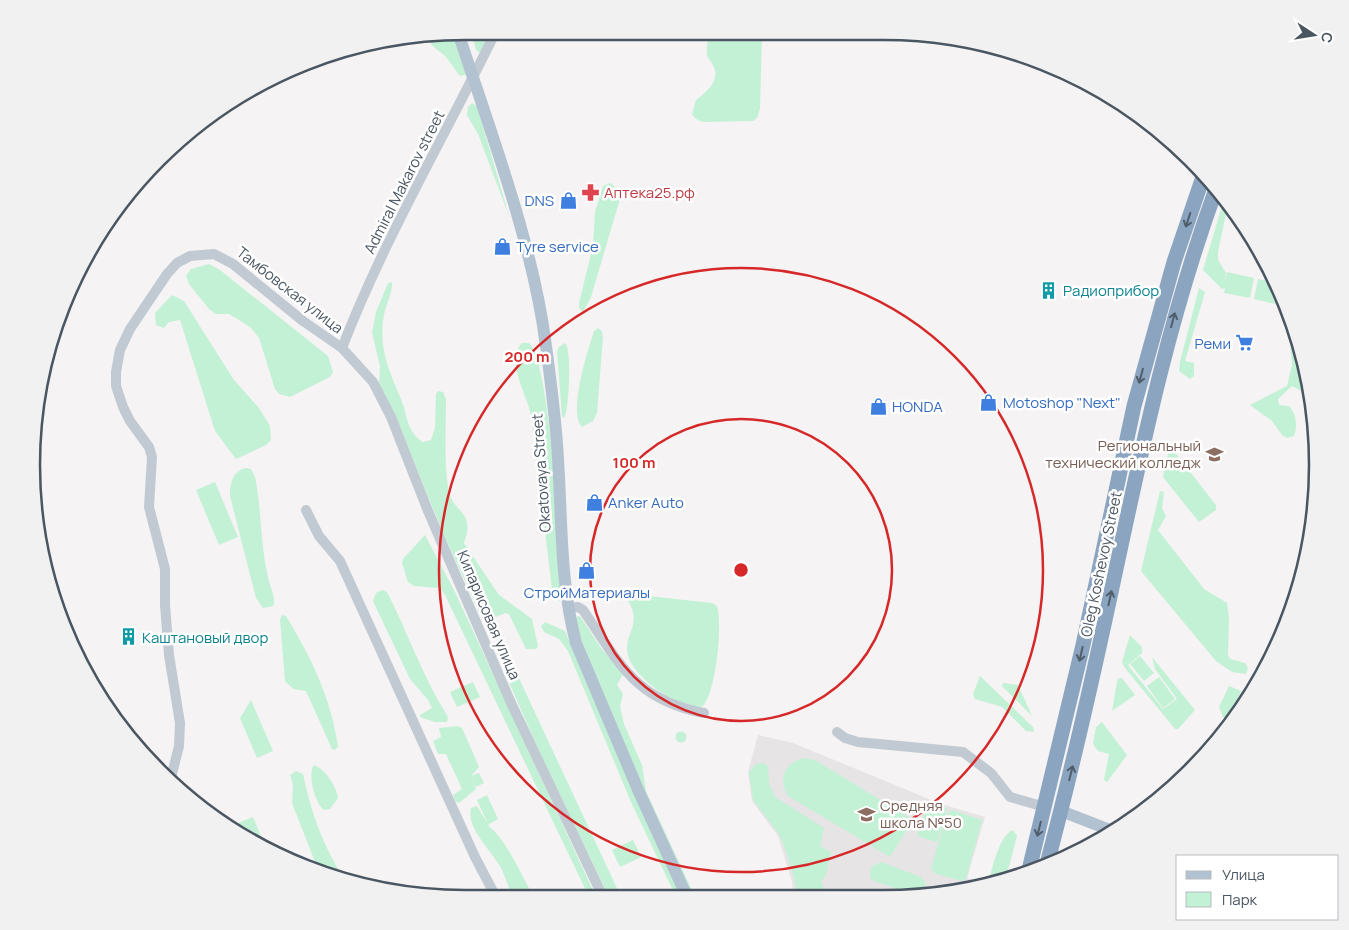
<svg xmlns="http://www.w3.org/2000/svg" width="1349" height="930" font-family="Manrope,sans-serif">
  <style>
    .education { fill: #e6e4e5 }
    .green { fill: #c3f1d5 }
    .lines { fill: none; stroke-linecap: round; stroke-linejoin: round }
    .minor { stroke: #c1cad2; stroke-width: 10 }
    .major { stroke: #b3c2d1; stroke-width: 12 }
    .highway { stroke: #8ba5c1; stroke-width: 15 }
    .oneway { stroke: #505e6b }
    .ring { fill: none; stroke: #d62828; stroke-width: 2.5 }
    .labels { text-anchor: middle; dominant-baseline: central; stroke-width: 5; stroke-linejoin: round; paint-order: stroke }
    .street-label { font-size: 15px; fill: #4a5661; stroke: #fff }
    .health-label { font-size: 15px; fill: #be3a42; stroke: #fff; text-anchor: start }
    .shop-label { font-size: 15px; fill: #366cbe; stroke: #fff; text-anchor: start }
    .culture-label { font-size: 15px; fill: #0d838f; stroke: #fff; text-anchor: start }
    .education-label { font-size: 15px; fill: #785e54; stroke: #fff; text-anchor: end }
    .rim { fill: none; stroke: #4a5661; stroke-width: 2.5 }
    .centre { fill: #d62828; stroke: #fff; stroke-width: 2.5 }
    .ring-label { font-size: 15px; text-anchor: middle; font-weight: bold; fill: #d62828; stroke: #fff; stroke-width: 5; stroke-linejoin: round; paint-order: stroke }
  </style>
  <rect width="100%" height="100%" fill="#f5f3f3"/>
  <path class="education" d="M758 735 793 743 941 804 985 817 967 878 988 884 968 890 884 899H794L792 882 778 836 752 801 748 772Z"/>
  <g class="green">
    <path d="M471 31H491L480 53 476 50Z"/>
    <path d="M710 31H762L760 109 757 118 753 121 703 122 696 119 692 114 696 100C707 92 721 80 713 65 711 61 708 59 707 55 706 47 708 39 710 31Z"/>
    <path d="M453 33 467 74 460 76C455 70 451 63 446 57 438 49 430 47 427 36Z"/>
    <path d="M472 103 477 106 509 216 478 134 467 115 468 107Z"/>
    <path d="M610 183 622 192 591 297 583 312 579 308V303L593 246 595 212 603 186Z"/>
    <path d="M1224 199 1228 204 1218 252V260L1226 273 1225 284 1227 272 1254 278 1250 298 1224 293 1225 288 1222 289 1203 270Z"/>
    <path d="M209 264 220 270 328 356 333 372 330 377 290 397 279 394 275 389 259 338 251 328 239 320 229 314H216L209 309 189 284 186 276 191 269Z"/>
    <path d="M1258 279 1276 283 1283 296 1284 306 1254 299Z"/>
    <path d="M392 282C393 292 386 304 384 315 378 347 389 371 401 399 408 416 406 431 423 442L431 440 435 428 436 394 438 391 443 392 446 399C446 428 444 459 448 488 452 514 476 509 464 543L499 595 532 619 538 646 536 649H526L509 614 505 613 489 620 481 616 443 533 396 418 379 385 380 366 372 333 376 312 388 283Z"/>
    <path d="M1199 288 1205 292 1185 361 1194 363V376L1190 379 1179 371 1180 362Z"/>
    <path d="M172 295 184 301 234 380 259 408 270 426 271 440 266 445 236 459 215 431 180 320 169 322 164 328 156 325 155 313Z"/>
    <path d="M1287 306 1309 381 1311 396 1309 398 1305 393 1292 386 1278 399 1279 405 1289 406C1296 413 1298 426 1294 436L1287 438 1282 435 1272 421 1250 405 1287 386 1292 365Z"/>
    <path d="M598 328 602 331 603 337 597 413 593 421 582 427C568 411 588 350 594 331Z"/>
    <path d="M522 343H529C552 366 559 557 561 599L559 601 553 598 531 415C527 395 505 360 522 343Z"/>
    <path d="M565 343C572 348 569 411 564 418L562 416 557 352 559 347Z"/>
    <path d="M1169 449 1173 450 1216 505V510L1199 522 1163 477Z"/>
    <path d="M246 468 251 469 255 477C262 510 260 544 268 577 269 586 277 598 273 606L263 608 256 598 230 496C230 484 232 471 246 468Z"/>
    <path d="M215 482 238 537 219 545 196 490Z"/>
    <path d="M1160 491 1164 492 1162 508 1166 516 1158 530 1204 589 1227 603 1229 618 1228 655 1230 659 1245 663 1248 668 1246 674 1232 672 1216 661 1141 571Z"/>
    <path d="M425 535 455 592 597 899H590L445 595 440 588 414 586 408 582 402 563 403 559Z"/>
    <path d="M382 590 387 592C408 633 423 678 448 717L447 722H435L420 717V715L432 708 428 700 410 679 373 601 376 593Z"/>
    <path d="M630 594 712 603 717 606C723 624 716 692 703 706 681 713 632 676 628 655 623 632 644 626 627 599Z"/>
    <path d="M282 615 286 616C312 659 330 696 338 746L335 750 332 749 306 691 293 689 285 681 280 620Z"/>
    <path d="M580 616 601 648 623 674 617 685 623 694 620 706 624 724 642 765 646 791 696 899H692L609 711 578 632 576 617Z"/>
    <path d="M545 622 565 631 682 899H677L631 802 568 651 559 639 544 632 541 626Z"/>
    <path d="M1130 635 1142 647V653L1128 665 1163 709 1177 699 1155 669 1152 657 1195 710 1178 729H1175L1125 668 1122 662Z"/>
    <path d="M1140 656 1154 673 1144 681 1130 664Z"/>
    <path d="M510 666 516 672 622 899H610L543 760 508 680 506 671Z"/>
    <path d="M980 676 1033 727 1034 732 1026 731 1002 707 975 699 973 694Z"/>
    <path d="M1159 677 1175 699 1163 708 1147 686Z"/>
    <path d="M1122 678 1135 695 1112 711 1117 682 1118 679Z"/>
    <path d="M473 682 480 697 457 707 450 692Z"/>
    <path d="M1003 683 1018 685 1032 716 1002 686Z"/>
    <path d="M1229 686 1241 691 1227 720 1223 717 1219 707Z"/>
    <path d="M251 700 273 751 257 758 240 718Z"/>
    <path d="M1102 722 1127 755 1107 782 1104 780 1109 754 1098 751 1093 744 1096 727Z"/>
    <path d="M458 726 462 728 479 767 471 776 479 773 484 783 476 787 472 777 476 789 459 803 455 801 453 795 462 789 446 754H438L433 741 441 737 439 728Z"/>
    <circle cx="681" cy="737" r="5.5"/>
    <path d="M804 758 815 760 913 820 890 857 788 796C778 779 784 763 804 758Z"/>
    <path d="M756 764 764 763 768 766 769 784 775 797 824 828 820 846 831 852 826 875 821 881 824 890 822 899H797L795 881 786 851 779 834 753 800 749 772Z"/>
    <path d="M314 765C325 769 336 786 338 798L330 809 324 810C315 804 307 773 314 765Z"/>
    <path d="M296 771 303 774C312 815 322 844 345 880L319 872 292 803 293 785 290 775Z"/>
    <path d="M487 795 498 819 488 825C508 843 518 868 531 892L530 899H513C509 888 505 876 500 866 491 850 466 828 471 808L477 806 488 824 477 800Z"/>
    <path d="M928 802 947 808 937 842 917 836Z"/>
    <path d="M952 810 982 820 966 879 962 881 936 874 931 869 946 815Z"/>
    <path d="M253 817 266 848 233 830 231 826Z"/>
    <path d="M1013 830 1017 836 1006 878 988 884C992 870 999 835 1013 830Z"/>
    <path d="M633 840 641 857 620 867 612 850Z"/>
    <path d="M881 862 921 877 925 882 926 895 901 897C895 882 881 887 870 878L871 867Z"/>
  </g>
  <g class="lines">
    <g class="minor">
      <path d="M342 348C384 239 445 136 496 31"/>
      <path d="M306 510 319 536 340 561 475 857 497 899"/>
      <path d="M568 608 578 607 583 610C619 662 634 700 704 713"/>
      <path d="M837 732 845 738 858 742 963 752 991 773 1010 797 1045 807"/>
      <path d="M170 782 179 746 180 723 169 655 165 605V569L149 507 152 457 149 447 130 421 123 407 116 386V372L120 350 130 329 167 274 177 263 190 256 214 254 233 264 303 321 342 348 373 382 391 417 428 511 511 703 604 899"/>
    </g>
    <g class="major">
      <path d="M458 32C490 131 533 243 546 346 551 383 556 421 558 459 562 520 560 583 576 643L639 792 688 899"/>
      <path d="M1061 811 1110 830"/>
    </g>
    <g class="highway">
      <path d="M1047 864C1073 766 1095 668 1116 569 1144 438 1170 315 1216 189"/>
      <path d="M1029 870 1083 645 1134 406 1174 262 1204 174"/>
    </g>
  </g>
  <defs><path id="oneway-shaft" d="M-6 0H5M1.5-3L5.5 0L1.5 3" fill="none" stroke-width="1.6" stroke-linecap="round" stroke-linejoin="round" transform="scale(1.25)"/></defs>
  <g class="oneway">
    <use href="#oneway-shaft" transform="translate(1188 220) rotate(108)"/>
    <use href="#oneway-shaft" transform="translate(1173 320) rotate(-75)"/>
    <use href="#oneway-shaft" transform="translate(1141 376) rotate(105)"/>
    <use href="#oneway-shaft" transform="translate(1110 598) rotate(-78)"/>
    <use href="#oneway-shaft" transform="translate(1081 654) rotate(103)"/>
    <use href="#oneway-shaft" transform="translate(1071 773) rotate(-76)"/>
    <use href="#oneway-shaft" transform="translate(1039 829) rotate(104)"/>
  </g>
  <g class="ring">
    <circle cx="741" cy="570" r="151"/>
    <circle cx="741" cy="570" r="302"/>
  </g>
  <defs>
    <symbol id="pharmacy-bare" viewBox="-9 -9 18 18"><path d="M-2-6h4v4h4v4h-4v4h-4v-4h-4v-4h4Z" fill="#e0444e" stroke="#fff" stroke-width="2.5" paint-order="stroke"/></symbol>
    <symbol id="shop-bare" viewBox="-9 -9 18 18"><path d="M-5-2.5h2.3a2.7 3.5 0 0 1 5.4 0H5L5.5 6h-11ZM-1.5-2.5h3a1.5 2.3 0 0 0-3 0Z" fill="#3f7fe0" stroke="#fff" stroke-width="2.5" paint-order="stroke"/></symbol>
    <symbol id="building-bare" viewBox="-9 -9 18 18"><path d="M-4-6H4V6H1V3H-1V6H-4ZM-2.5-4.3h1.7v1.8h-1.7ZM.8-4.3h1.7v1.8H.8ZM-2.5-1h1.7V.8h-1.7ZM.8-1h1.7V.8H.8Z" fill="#0f9aa8" stroke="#fff" stroke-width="2.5" paint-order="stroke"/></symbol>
    <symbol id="supermarket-bare" viewBox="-9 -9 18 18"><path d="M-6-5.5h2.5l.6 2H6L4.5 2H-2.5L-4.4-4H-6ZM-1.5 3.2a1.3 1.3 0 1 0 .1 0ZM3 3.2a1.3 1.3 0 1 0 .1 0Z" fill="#3f7fe0" stroke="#fff" stroke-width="2.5" paint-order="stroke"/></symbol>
    <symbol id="university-bare" viewBox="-9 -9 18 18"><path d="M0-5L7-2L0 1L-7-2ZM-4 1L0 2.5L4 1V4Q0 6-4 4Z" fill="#8d6e63" stroke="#fff" stroke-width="2.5" paint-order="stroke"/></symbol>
    <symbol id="school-bare" viewBox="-9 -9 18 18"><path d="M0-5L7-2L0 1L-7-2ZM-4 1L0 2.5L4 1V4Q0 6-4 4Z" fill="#8d6e63" stroke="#fff" stroke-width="2.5" paint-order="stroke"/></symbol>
  </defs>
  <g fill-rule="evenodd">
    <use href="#pharmacy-bare" x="578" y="180" width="25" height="25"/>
    <use href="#shop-bare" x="556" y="188" width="25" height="25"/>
    <use href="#shop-bare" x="490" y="234" width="25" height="25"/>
    <use href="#building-bare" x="1036" y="278" width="25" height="25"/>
    <use href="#supermarket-bare" x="1232" y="330" width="25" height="25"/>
    <use href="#shop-bare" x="976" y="390" width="25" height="25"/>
    <use href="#shop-bare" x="866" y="394" width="25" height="25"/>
    <use href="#university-bare" x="1202" y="442" width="25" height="25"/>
    <use href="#shop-bare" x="582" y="490" width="25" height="25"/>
    <use href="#shop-bare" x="574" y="558" width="25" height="25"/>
    <use href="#building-bare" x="116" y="624" width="25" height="25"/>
    <use href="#school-bare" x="854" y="802" width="25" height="25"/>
  </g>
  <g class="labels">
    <g class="street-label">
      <text transform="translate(404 182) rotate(-63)">Admiral Makarov street</text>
      <text transform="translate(290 290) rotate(38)">Тамбовская улица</text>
      <text transform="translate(541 473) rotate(-94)">Okatovaya Street</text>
      <text transform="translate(1101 564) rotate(-78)">Oleg Koshevoy Street</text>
      <text transform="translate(489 615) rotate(67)">Кипарисовая улица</text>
    </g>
    <g class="health-label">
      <text x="604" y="192">Аптека25.рф</text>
    </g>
    <g class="shop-label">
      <text x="554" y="200" text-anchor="end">DNS</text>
      <text x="516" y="246">Tyre service</text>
      <text x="1231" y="343" text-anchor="end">Реми</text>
      <text x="1003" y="402">Motoshop "Next"</text>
      <text x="892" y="406">HONDA</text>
      <text x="608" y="502">Anker Auto</text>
      <text x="587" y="592" text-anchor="middle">СтройМатериалы</text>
    </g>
    <g class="culture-label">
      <text x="1063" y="290">Радиоприбор</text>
      <text x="142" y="637">Каштановый двор</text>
    </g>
    <g class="education-label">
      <text x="1201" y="445">Региональный<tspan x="1201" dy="17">технический колледж</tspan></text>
      <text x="880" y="805" text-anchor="start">Средняя<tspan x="880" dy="17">школа №50</tspan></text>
    </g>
  </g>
  <path d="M0 0H1349V930H0ZM465 40H884A425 425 0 0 1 1309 465V465A425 425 0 0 1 884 890H465A425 425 0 0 1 40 465V465A425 425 0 0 1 465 40Z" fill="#f1f1f2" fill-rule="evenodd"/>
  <path class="rim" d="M465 40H884A425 425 0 0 1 1309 465V465A425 425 0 0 1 884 890H465A425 425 0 0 1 40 465V465A425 425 0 0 1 465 40Z"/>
  <circle cx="741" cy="570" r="8" class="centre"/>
  <g class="ring-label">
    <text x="527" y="362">200 m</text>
    <text x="634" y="468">100 m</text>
  </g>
  <rect x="1176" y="855" width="162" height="65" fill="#ffffff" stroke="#b7bbc0"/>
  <rect x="1186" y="871" width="25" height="8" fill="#b3c2d1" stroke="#b7bbc0"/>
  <text x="1222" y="880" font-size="15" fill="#4a5661">Улица</text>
  <rect x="1186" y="892" width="25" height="15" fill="#c3f1d5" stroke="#b7bbc0"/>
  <text x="1222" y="905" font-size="15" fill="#4a5661">Парк</text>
  <g transform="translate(1314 35) rotate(102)" stroke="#ffffff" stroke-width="4" paint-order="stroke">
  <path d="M0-4L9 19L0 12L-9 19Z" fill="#4a5661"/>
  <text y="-8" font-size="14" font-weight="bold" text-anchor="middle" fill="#4a5661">С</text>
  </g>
</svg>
